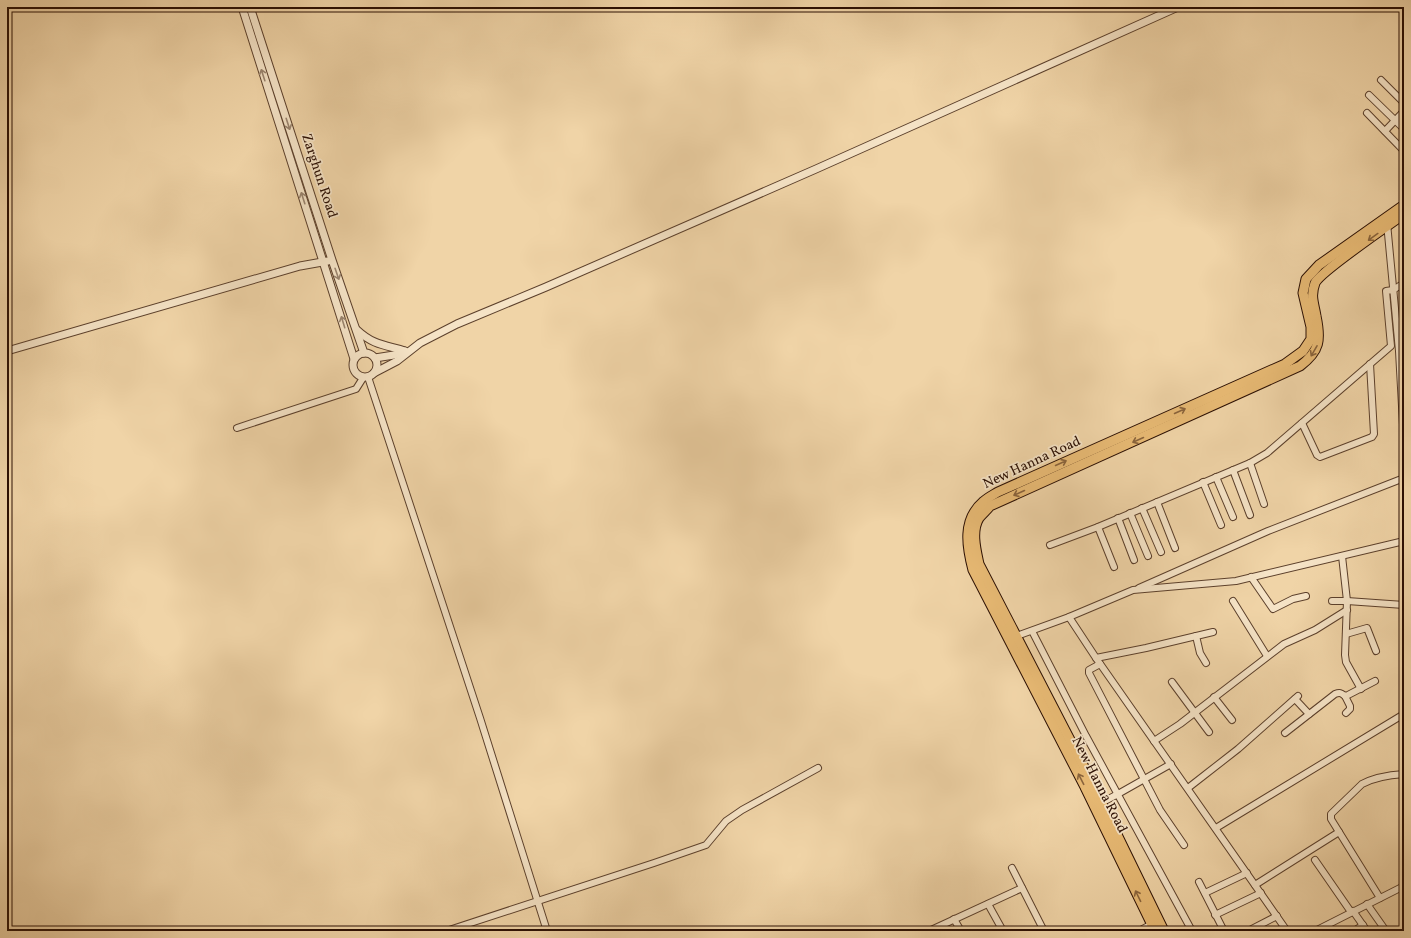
<svg xmlns="http://www.w3.org/2000/svg" width="1411" height="938" font-family="Vollkorn,serif">
  <style>
    .lines { fill: none; stroke-linecap: round; stroke-linejoin: round }
    .minor-casing { stroke: #5c402c; stroke-width: 8 }
    .tertiary-casing { stroke: #5c402c; stroke-width: 9 }
    .primary-casing { stroke: #2b0f03; stroke-width: 11 }
    .minor { stroke: #f5e3c6; stroke-width: 6 }
    .tertiary { stroke: #f5e3c6; stroke-width: 7 }
    .primary { stroke: #e8ba74; stroke-width: 9 }
    .oneway { stroke: #9a846e }
    .oneway2 { stroke: #8a643c }
    .labels { text-anchor: middle; dominant-baseline: central; stroke-width: 3.5; stroke-linejoin: round; paint-order: stroke }
    .street-label { font-size: 14px; fill: #2b0f03; stroke: #f5e3c6 }
  </style>
  <rect width="100%" height="100%" fill="#f0d4a7"/>
  <filter id="stains"><feTurbulence type="fractalNoise" baseFrequency=".005" numOctaves="4"/><feColorMatrix values="0 0 0 0 .2 0 0 0 0 .09 0 0 0 0 .02 0 0 0 .5 -.17"/></filter>
  <radialGradient id="worn" r=".72"><stop offset=".6" stop-color="#630" stop-opacity="0"/><stop offset="1" stop-color="#630" stop-opacity=".3"/></radialGradient>
  <g class="lines">
    <defs>
      <g id="minor">
        <path d="M1381 80 1404 103"/>
        <path d="M1369 95 1404 129"/>
        <path d="M1367 113 1404 151"/>
        <path d="M1385 131 1404 111"/>
        <path d="M1387 223 1399 351 1404 443"/>
        <path d="M368 377 480 718 547 931"/>
        <path d="M1302 423 1317 455 1320 457 1372 437 1374 434 1370 364"/>
        <path d="M237 428 356 389 363 378"/>
        <path d="M1250 463 1264 504"/>
        <path d="M1233 470 1250 515"/>
        <path d="M1216 477 1233 517"/>
        <path d="M1203 482 1221 525"/>
        <path d="M1157 502 1175 548"/>
        <path d="M1142 508 1161 552"/>
        <path d="M1130 513 1148 556"/>
        <path d="M1118 518 1134 560"/>
        <path d="M1098 527 1114 567"/>
        <path d="M1050 545 1098 527 1250 463 1267 453 1391 346 1386 291 1393 290 1404 283"/>
        <path d="M1342 556 1347 601 1345 655 1346 662 1361 689"/>
        <path d="M1251 577 1273 609 1293 599 1306 596"/>
        <path d="M1139 588 1268 531 1404 478"/>
        <path d="M1233 601 1267 656"/>
        <path d="M1332 601H1347L1404 605"/>
        <path d="M1069 617 1096 658 1287 931"/>
        <path d="M1032 631 1086 736 1192 931"/>
        <path d="M1346 634 1367 628 1376 651"/>
        <path d="M1196 636 1200 653 1206 663"/>
        <path d="M1014 637 1069 617 1133 590 1236 581 1404 541"/>
        <path d="M1096 658 1146 648 1213 632"/>
        <path d="M1100 664 1089 670V673L1160 810 1184 845"/>
        <path d="M1172 682 1209 732"/>
        <path d="M1345 696 1350 706V709L1346 713"/>
        <path d="M1214 697 1232 720"/>
        <path d="M1295 699 1309 714"/>
        <path d="M1285 733 1335 694C1340 692 1341 693 1345 696L1348 695 1375 681"/>
        <path d="M1154 741 1180 724 1284 644 1315 630 1347 610"/>
        <path d="M1188 788 1238 749 1298 696"/>
        <path d="M1099 804 1118 794 1171 764"/>
        <path d="M1216 828 1404 714"/>
        <path d="M1315 860 1351 912"/>
        <path d="M1012 868 1044 931"/>
        <path d="M1199 882 1224 931"/>
        <path d="M1255 885 1339 832"/>
        <path d="M1205 893 1247 873"/>
        <path d="M1380 898 1331 819V814L1362 784C1375 777 1389 775 1404 774"/>
        <path d="M988 904 1003 931"/>
        <path d="M1367 904 1386 931"/>
        <path d="M1353 911 1367 931"/>
        <path d="M1215 915 1261 893"/>
        <path d="M954 919 961 931"/>
        <path d="M446 931 654 863 706 845 726 821 742 810 818 768"/>
        <path d="M929 931 1022 888"/>
        <path d="M1139 931 1152 924"/>
        <path d="M1248 931 1277 916"/>
        <path d="M1315 931 1404 886"/>
        <path d="M1354 931 1363 925"/>
        <path d="M1401 931 1404 929"/>
      </g>
      <g id="tertiary">
        <path d="M242 7 354 359"/>
        <path d="M250 7 332 260 364 353"/>
        <path d="M357 330C373 345 385 345 405 351"/>
        <path d="M7 351 300 266 328 261"/>
        <circle cx="365" cy="365" r="12"/>
        <path d="M375 358 394 355 405 351"/>
        <path d="M374 373 397 361 420 343 457 324 546 287 816 169 1178 7"/>
      </g>
      <g id="primary">
        <path d="M1155 931 1085 787 973 570C967 547 962 520 983 502 987 498 993 495 998 492L1285 364 1303 351 1311 339V327L1303 293 1306 279 1319 265 1404 205"/>
        <path d="M1164 931 1084 767 979 564C976 550 971 531 979 518 982 514 987 510 990 506L1300 366C1320 351 1321 340 1316 316 1314 303 1310 297 1315 283 1320 272 1390 224 1404 214"/>
      </g>
    </defs>
    <use href="#minor" class="minor-casing"/>
    <use href="#tertiary" class="tertiary-casing"/>
    <use href="#primary" class="primary-casing"/>
    <use href="#minor" class="minor"/>
    <use href="#tertiary" class="tertiary"/>
    <use href="#primary" class="primary"/>
  </g>
  <defs><path id="oneway-shaft" d="M-6 0H5M1.5-3L5.5 0L1.5 3" fill="none" stroke-width="1.6" stroke-linecap="round" stroke-linejoin="round"/></defs>
  <g class="oneway">
    <use href="#oneway-shaft" transform="translate(263 75) rotate(-108)"/>
    <use href="#oneway-shaft" transform="translate(288 124) rotate(72)"/>
    <use href="#oneway-shaft" transform="translate(303 198) rotate(-108)"/>
    <use href="#oneway-shaft" transform="translate(337 274) rotate(71)"/>
    <use href="#oneway-shaft" transform="translate(343 322) rotate(-107)"/>
  </g>
  <g class="oneway2">
    <use href="#oneway-shaft" transform="translate(1373 237) rotate(144)"/>
    <use href="#oneway-shaft" transform="translate(1314 351) rotate(120)"/>
    <use href="#oneway-shaft" transform="translate(1180 411) rotate(-24)"/>
    <use href="#oneway-shaft" transform="translate(1138 440) rotate(156)"/>
    <use href="#oneway-shaft" transform="translate(1061 463) rotate(-24)"/>
    <use href="#oneway-shaft" transform="translate(1019 493) rotate(156)"/>
    <use href="#oneway-shaft" transform="translate(1081 779) rotate(-117)"/>
    <use href="#oneway-shaft" transform="translate(1138 896) rotate(-116)"/>
  </g>
  <g class="labels">
    <g class="street-label">
      <text transform="translate(319 176) rotate(72)">Zarghun Road</text>
      <text transform="translate(1032 463) rotate(-25)">New Hanna Road</text>
      <text transform="translate(1099 785) rotate(63)">New Hanna Road</text>
    </g>
  </g>
  <rect width="1411" height="938" fill="none" stroke="#f0d4a7" stroke-width="24"/>
  <rect x="8" y="8" width="1395" height="922" fill="none" stroke="#2b0f03" stroke-width="2"/>
  <rect x="12" y="12" width="1387" height="914" fill="none" stroke="#2b0f03"/>
  <rect width="100%" height="100%" filter="url(#stains)"/>
  <rect width="100%" height="100%" fill="url(#worn)"/>
</svg>
